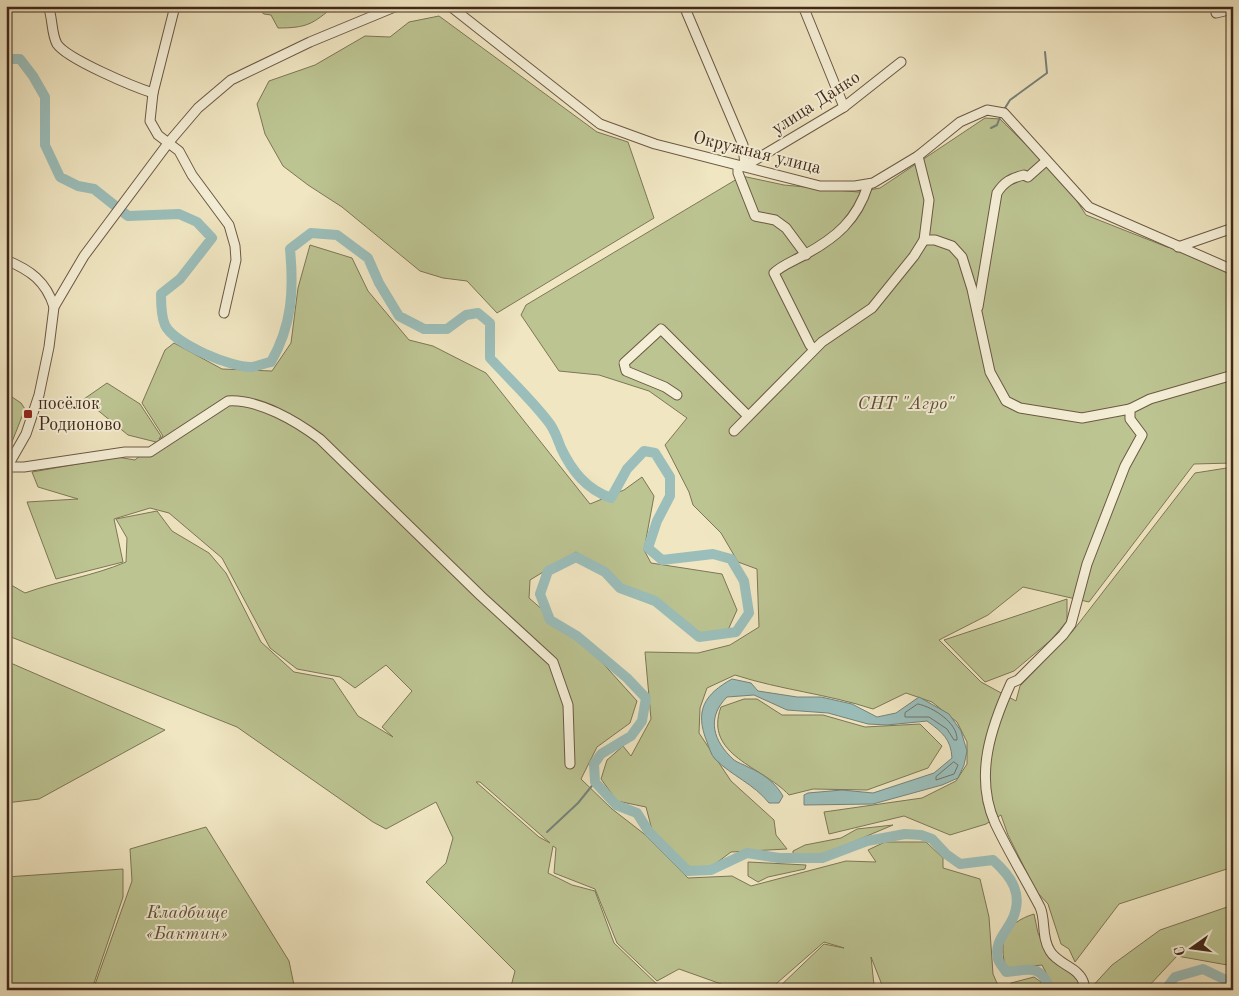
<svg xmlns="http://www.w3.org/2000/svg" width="1239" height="996" font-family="'Old Standard TT',serif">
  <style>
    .green { fill: #bcc492; stroke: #7e7656; fill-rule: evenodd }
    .water { fill: #9bbeba; stroke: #77827a }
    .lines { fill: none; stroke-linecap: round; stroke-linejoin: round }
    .shore { stroke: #6e736a; stroke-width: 1 }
    .stream { stroke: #77827a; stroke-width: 2 }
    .river { stroke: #9bbeba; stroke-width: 10 }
    .minor-casing { stroke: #6c5844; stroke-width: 11 }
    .minor { stroke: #f5efd7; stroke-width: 9 }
    .poi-dot { fill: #8f2418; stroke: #f5efd7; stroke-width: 2 }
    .labels { text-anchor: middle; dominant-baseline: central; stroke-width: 4; stroke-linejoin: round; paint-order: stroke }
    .street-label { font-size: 18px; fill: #40281a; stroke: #f5efd7 }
    .poi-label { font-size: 18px; fill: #40281a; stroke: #f5efd7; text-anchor: start }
    .park-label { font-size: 18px; font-style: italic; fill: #5f4f38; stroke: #f5efd7 }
  </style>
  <rect width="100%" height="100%" fill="#f0e6c2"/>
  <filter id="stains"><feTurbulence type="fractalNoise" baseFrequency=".004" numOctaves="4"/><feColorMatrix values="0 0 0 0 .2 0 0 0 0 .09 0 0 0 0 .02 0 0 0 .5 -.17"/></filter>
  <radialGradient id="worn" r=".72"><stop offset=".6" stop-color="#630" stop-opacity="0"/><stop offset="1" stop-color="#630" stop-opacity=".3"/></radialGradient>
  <g class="green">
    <path d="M254 6H334C313 24 307 28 278 28L271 15 264 14Z"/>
    <path d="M439 16 597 132 628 142 654 218 497 313 467 281 443 278 420 271 342 207 308 185 283 166 265 134 257 104 269 81 315 65 365 36 390 37 409 22Z"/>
    <path d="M985 118 1000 119 1066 184 1086 215 1167 247 1177 248 1233 274V463L1194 464 1089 602 1023 587 988 615 939 640 981 682 1016 701 1020 686 1072 632 1195 473 1233 467V867L1119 904 1075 962 1069 949 1061 944 1048 904 1036 891 1008 835 1001 815 986 824 950 835 904 816 829 834 824 812 922 798 956 781 967 764V742L957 722 932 702 906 693 873 709C828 694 781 690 735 675L707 688 700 708 699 733 731 781 774 820 776 835 787 849 731 852 711 867H689L652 830 646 807 617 801 601 779 607 760 623 746 631 756 651 719 645 652 698 653 730 645 759 627 757 569 738 562 721 533 693 505 689 492 665 445 687 418 649 391 599 375 559 371 521 315 526 305 742 176 784 185 858 192 880 188Z"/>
    <path d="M310 245 352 258 368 291 409 340 433 346 486 373 590 504 624 490 642 477 654 496 644 550 651 563 722 574 737 610 728 630 702 634 675 615 624 589 576 552 530 580 529 598 599 659 637 701 630 723 597 747 581 779 612 809 643 833 688 878 732 876 751 886 846 861 876 862 868 850 885 842H926L943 858V868L980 879 989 917 993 974 1000 990H888L882 985 871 957 874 985 880 990H776L824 944 844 948 824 942 769 990H738L679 969 657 981 617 943 595 889 554 873 556 848 553 846 548 873 572 885 595 891 614 943 663 990H510L515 971 426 882 446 863 453 838 436 802 386 829 373 822 237 727 6 635V582L25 593C58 581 93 576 126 562L127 538 116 519 157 511 172 531 209 553 226 573 261 642 294 672 333 679 358 716 393 737 382 727 412 691 386 665 355 688 340 677 297 669 270 648 222 558 169 513 150 508 114 519 123 562 56 579 27 502 78 499 38 487 32 472 117 457 135 460 156 442 128 435 84 399 107 383 140 404 161 436 159 439 163 436 142 403 165 350 174 343 222 369 272 371 291 343 298 288ZM476 782H480L550 843 539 837Z"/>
    <path d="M6 393 21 403 25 409 6 457Z"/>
    <path d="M1067 599V621L1051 640 1014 671 985 682 944 640Z"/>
    <path d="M6 661 165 730 39 799 6 803Z"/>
    <path d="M744 699H757L782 715H823L865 727 920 724 942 746 928 768 867 790 813 789 789 795C763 767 703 755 721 707Z"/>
    <path d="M893 825 822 855 793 854V851L805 845 841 838 857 829Z"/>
    <path d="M206 827 289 961 295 990H93L132 881 130 849Z"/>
    <path d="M748 862 806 865 805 869 768 877 758 882 748 876Z"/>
    <path d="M123 869V897L92 989 6 990V877Z"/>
    <path d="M1233 905V966L1177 956 1147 988 1148 990H1089L1112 965 1160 930Z"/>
    <path d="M1034 914 1038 933 1048 955 1080 980 1075 990H1055L1042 965 1006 969C998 941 1005 923 1034 914Z"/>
    <path d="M1034 977 1041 982V990H1009L1011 983Z"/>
  </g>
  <path class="water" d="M732 679 751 683 758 691 797 697H821L852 704 877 717 896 713 919 697 949 714 961 731 967 751 964 765 958 778 942 785 873 804 804 805V795L808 793 842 790 873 793 934 773 952 758C951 739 942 732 927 721L887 725 868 724 828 713 787 710 754 695 727 697C706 718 713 741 734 760 738 763 743 764 748 767 762 773 775 782 783 796L779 803H769C754 784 732 776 715 759 711 755 709 747 707 742 694 710 705 694 732 679Z"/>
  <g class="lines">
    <g class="shore">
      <path d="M918 704C933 707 958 723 957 740H954L947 729 929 717H905V713Z"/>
      <path d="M954 762 958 765 954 774 936 780V777Z"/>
    </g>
    <g class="stream">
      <path d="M1005 108 1010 100 1047 73 1045 52"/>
      <path d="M991 128 997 125 1000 117"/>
      <path d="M547 832 578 803 595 782"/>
    </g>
    <g class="river">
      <path d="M6 59H20L33 76 45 97V145L60 177 78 186 94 189 128 216 179 214 197 222 212 238 180 279 161 294C161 304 161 316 165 325 174 344 232 368 252 367 258 366 265 363 271 362 292 325 294 291 290 249L311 233 337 235 368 258 379 283 399 316 424 329H447L466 315 478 313 490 323V358C510 380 532 400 550 424 555 431 558 440 561 448 572 471 586 489 611 498L627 469 644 451 655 453 670 477V496L657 521 648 548 662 560 713 554 731 559 744 581 749 613 736 632 699 637 655 601 620 588 605 572 576 557 548 571 540 594 550 620 577 636 627 678 646 698 642 721 631 736 601 754 594 764 595 782 616 805 637 813 649 832 688 871 711 870 747 853 779 858H822L867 841 905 834 921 835 932 839 946 854 960 864 993 860C1012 877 1024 895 1012 920 1005 934 994 942 998 959 999 963 1004 968 1006 972 1030 970 1041 963 1050 990"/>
      <path d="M1165 990 1175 977 1203 969 1228 981 1233 987"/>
    </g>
    <defs>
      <g id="minor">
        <path d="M48 6C53 18 51 33 57 44 67 59 134 87 153 93"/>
        <path d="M175 6 153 93 150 121 158 135 179 151 192 175 229 225 235 246 236 260 224 313"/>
        <path d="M450 6 600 124 655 144 820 186H855L873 183 918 156 960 122 987 110 1004 113 1089 207 1233 270"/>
        <path d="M684 6 743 145 745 166 844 107 901 62"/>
        <path d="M803 6 844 107"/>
        <path d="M1216 13 1233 9"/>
        <path d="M738 166V173L755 216 775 220 786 228 806 255"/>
        <path d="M924 240H935L952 246 962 257 972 289 990 372 1006 401 1020 408 1082 418 1130 409"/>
        <path d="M1178 247 1233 228"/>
        <path d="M6 260C30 270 46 281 54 307"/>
        <path d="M978 307 997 193C1004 182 1011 178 1024 175L1028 177 1046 161"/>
        <path d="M814 349 810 345 774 273C782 265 794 261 804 255 836 238 857 220 868 185"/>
        <path d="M677 395 665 387 626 371 624 363 661 329 748 416"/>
        <path d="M734 431 822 342 872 308 914 256 924 240 929 200 918 156"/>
        <path d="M8 467H24L125 452H150L228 401C259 399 296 421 320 439L481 596 553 662 568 705 570 764"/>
        <path d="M6 469 26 434 39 395 49 347 54 307 84 256 169 142 198 108 231 80 310 42 397 6"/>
        <path d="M1080 990 1084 984C1080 967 1058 965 1050 951 1041 937 1046 920 1040 907 1025 878 1008 851 995 823 974 776 991 727 1011 683L1018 680 1063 635 1071 624 1087 564 1125 466 1142 435 1130 419V409L1150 399 1233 375"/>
      </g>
    </defs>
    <use href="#minor" class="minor-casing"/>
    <use href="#minor" class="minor"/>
  </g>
  <rect class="poi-dot" x="23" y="409" width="10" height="10" rx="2.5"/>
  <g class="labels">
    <g class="street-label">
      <text transform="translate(816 103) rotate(-33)">улица Данко</text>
      <text transform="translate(757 153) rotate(14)">Окружная улица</text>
    </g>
    <g class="poi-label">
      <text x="38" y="404">посёлок<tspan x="38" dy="21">Родионово</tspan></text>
    </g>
    <g class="park-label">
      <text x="906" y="404">СНТ "Агро"</text>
      <text x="187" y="913">Кладбище<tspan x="187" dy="21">«Бактин»</tspan></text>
    </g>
  </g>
  <rect width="1239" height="996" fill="none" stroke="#f0e6c2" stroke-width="25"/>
  <rect x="8" y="8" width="1224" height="981" fill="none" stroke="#40281a" stroke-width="2.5"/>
  <rect x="12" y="12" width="1214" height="971" fill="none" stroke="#40281a"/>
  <g transform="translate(1192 948) rotate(256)" stroke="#f5efd7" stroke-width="4" paint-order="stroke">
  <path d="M0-4L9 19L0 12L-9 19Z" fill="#40281a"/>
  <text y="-8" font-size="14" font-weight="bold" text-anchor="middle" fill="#40281a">С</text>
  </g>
  <rect width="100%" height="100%" filter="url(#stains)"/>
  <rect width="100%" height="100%" fill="url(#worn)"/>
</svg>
